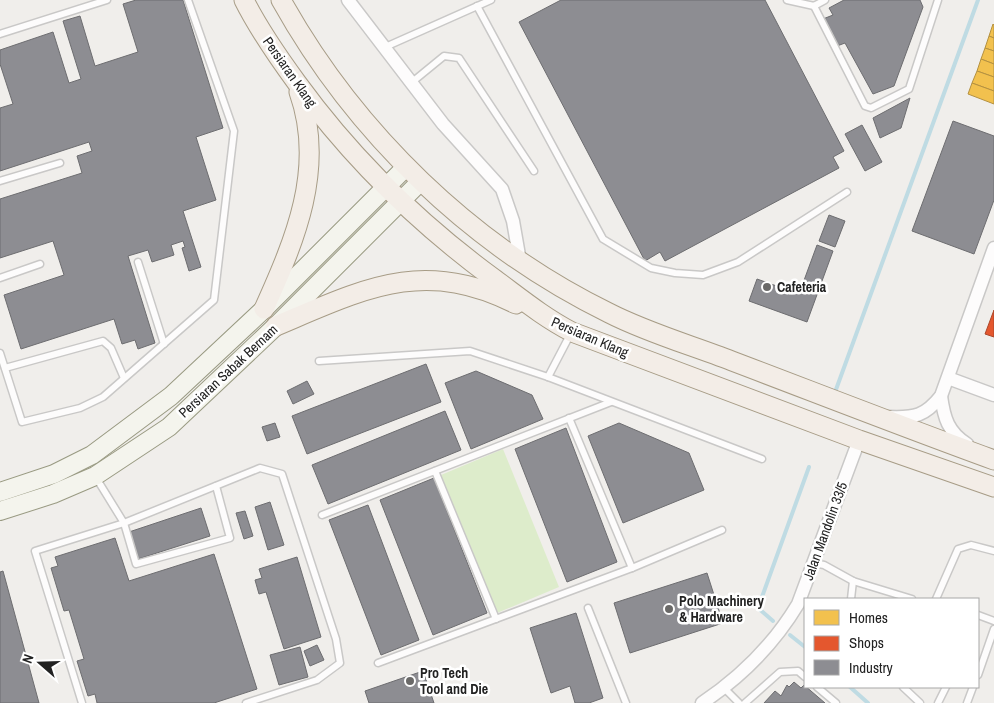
<svg xmlns="http://www.w3.org/2000/svg" width="994" height="703" font-family="'Archivo Narrow',sans-serif">
  <style>
    .grass { fill: #ddeccb }
    .homes { fill: #f2c14e; stroke: #b49141 }
    .shops { fill: #e4572e; stroke: #aa472a }
    .industry { fill: #8d8d92; stroke: #6d6d70 }
    .lines { fill: none; stroke-linecap: round; stroke-linejoin: round }
    .stream { stroke: #bfdbe3; stroke-width: 4 }
    .lane-casing { stroke: #c9c8c7; stroke-width: 9 }
    .street-casing { stroke: #c9c8c7; stroke-width: 15 }
    .secondary-casing { stroke: #999a82; stroke-width: 20 }
    .primary-casing { stroke: #a79c86; stroke-width: 21 }
    .lane { stroke: #fdfcfc; stroke-width: 6 }
    .street { stroke: #fdfcfc; stroke-width: 12 }
    .secondary { stroke: #f4f4ed; stroke-width: 18 }
    .primary { stroke: #f3ede7; stroke-width: 19 }
    .poi-dot { fill: #6a6968; stroke: #fff; stroke-width: 2 }
    .labels { text-anchor: middle; dominant-baseline: central; stroke-width: 5; stroke-linejoin: round; paint-order: stroke }
    .street-label { font-size: 14px; fill: #222; stroke: #fff }
    .poi-label { font-size: 14px; font-weight: bold; fill: #222; stroke: #fff; text-anchor: start }
  </style>
  <rect width="100%" height="100%" fill="#f0eeeb"/>
  <path class="grass" d="M503 449 559 587 497 613 441 475Z"/>
  <g class="homes">
    <path d="M993 24 994 25V38L989 36Z"/>
    <path d="M989 36 994 38V51L985 48Z"/>
    <path d="M985 48 994 51V64L981 59Z"/>
    <path d="M981 59 994 64V77L977 71Z"/>
    <path d="M977 71 994 77V91L972 83Z"/>
    <path d="M972 83 994 91V104L968 94Z"/>
  </g>
  <path class="shops" d="M994 310V337L985 334Z"/>
  <g class="industry">
    <path d="M136 0H183L223 128 196 137 216 200 183 211 201 267 189 271 182 248 185 247 183 241 171 245 174 255 152 262 148 250 128 256 155 343 138 349 135 340 122 344 114 319 21 349 4 295 64 275 53 241 0 258V199L82 173 77 156 92 151 89 142 0 171V108L13 104 0 64V50L53 32 69 83 81 79 63 21 80 16 95 66 138 52 123 4Z"/>
    <path d="M561 0H765L844 151 833 157 839 168 665 261 660 252 645 261 519 22Z"/>
    <path d="M844 0H920L923 7 894 86 873 94 845 43 837 46 823 19 833 15 829 8Z"/>
    <path d="M910 98 901 128 880 138 873 118Z"/>
    <path d="M953 121 994 136V200L974 254 912 231Z"/>
    <path d="M862 125 882 162 865 171 845 134Z"/>
    <path d="M829 215 845 221 835 247 819 241Z"/>
    <path d="M817 245 833 251 807 322 749 301 757 279 799 294Z"/>
    <path d="M426 364 441 402 307 454 292 416Z"/>
    <path d="M476 371 532 395 543 419 471 449 445 383Z"/>
    <path d="M307 381 314 394 293 404 287 391Z"/>
    <path d="M445 411 461 450 328 504 312 465Z"/>
    <path d="M275 423 280 437 267 441 262 427Z"/>
    <path d="M619 423 689 453 704 490 623 523 588 436Z"/>
    <path d="M566 428 617 562 567 582 515 449Z"/>
    <path d="M434 478 487 613 433 635 380 500Z"/>
    <path d="M270 502 284 545 268 550 255 507Z"/>
    <path d="M368 505 419 640 381 655 329 520Z"/>
    <path d="M201 508 210 536 138 559 129 532Z"/>
    <path d="M245 511 253 536 244 539 236 513Z"/>
    <path d="M115 538 129 581 214 554 257 689 214 703H97L95 694 88 696 77 661 84 659 69 610 64 611 51 568 58 566 55 557Z"/>
    <path d="M297 557 321 637 284 649 266 592 259 594 255 580 262 578 259 569Z"/>
    <path d="M3 571 39 703H0V572Z"/>
    <path d="M707 573 723 623 630 653 614 603Z"/>
    <path d="M576 613 603 698 589 703H575L570 686 551 693 530 628Z"/>
    <path d="M317 645 324 660 310 666 304 651Z"/>
    <path d="M300 647 308 677 279 685 270 655Z"/>
    <path d="M423 671 434 703H369L365 691Z"/>
    <path d="M794 682 801 688 804 685 825 703H764L775 691 781 696 787 685 789 687Z"/>
  </g>
  <g class="lines">
    <g class="stream">
      <path d="M834 395 978 0"/>
      <path d="M773 621 758 608 809 467"/>
      <path d="M790 635 805 647"/>
      <path d="M850 687 868 703"/>
    </g>
    <defs>
      <g id="lane">
        <path d="M787 0 814 6 825 0"/>
        <path d="M477 6 603 239 651 268 675 273 703 275 738 262 847 192"/>
        <path d="M814 6 865 106 871 108 909 89 938 0"/>
        <path d="M0 34 107 0"/>
        <path d="M383 48 491 0"/>
        <path d="M411 83 444 56 459 58 534 171"/>
        <path d="M0 181 60 163"/>
        <path d="M138 262 164 344"/>
        <path d="M0 278 40 264"/>
        <path d="M0 353 22 422 80 408 103 397 214 300 234 131 188 0"/>
        <path d="M319 361 470 351 548 377 762 459"/>
        <path d="M5 368 103 341 111 348 124 378"/>
        <path d="M548 377 571 333"/>
        <path d="M569 418 632 568"/>
        <path d="M435 471 496 619"/>
        <path d="M95 476 124 523 136 564 230 538 216 486"/>
        <path d="M322 515 611 402"/>
        <path d="M814 563 824 565 853 581 912 599"/>
        <path d="M851 599 853 581"/>
        <path d="M936 599 958 549 971 545 994 551"/>
        <path d="M588 608 626 703"/>
        <path d="M978 615 994 621"/>
        <path d="M378 663 632 568 722 530"/>
        <path d="M978 675 994 629"/>
        <path d="M817 687 836 703"/>
        <path d="M903 687 920 703"/>
        <path d="M724 688 739 703"/>
        <path d="M82 703 35 551 124 523 260 468 282 474 336 639 340 663 317 680 246 703"/>
        <path d="M745 703 780 672 798 671 805 677"/>
        <path d="M938 703 946 687"/>
        <path d="M967 703 973 687"/>
      </g>
      <g id="street">
        <path d="M348 0 443 124 502 189 513 221 520 261"/>
        <path d="M948 378 994 395"/>
        <path d="M941 396C944 418 948 432 967 444"/>
        <path d="M889 417C915 418 925 416 941 396L994 248"/>
        <path d="M702 703C741 677 774 644 798 604L859 440"/>
      </g>
      <g id="secondary">
        <path d="M0 492 54 474 92 455 171 396 264 309 406 167"/>
        <path d="M0 511 53 494 95 476 169 427 276 326 421 181"/>
      </g>
      <g id="primary">
        <path d="M244 0C259 30 278 57 297 83 353 160 417 222 493 278 519 297 543 317 572 332L859 440 994 487"/>
        <path d="M281 0C355 133 472 246 609 313 648 333 691 345 732 361 819 394 906 428 994 460"/>
        <path d="M264 309C295 240 326 168 299 92"/>
        <path d="M276 326C364 289 423 257 516 304"/>
      </g>
    </defs>
    <use href="#lane" class="lane-casing"/>
    <use href="#street" class="street-casing"/>
    <use href="#secondary" class="secondary-casing"/>
    <use href="#primary" class="primary-casing"/>
    <use href="#lane" class="lane"/>
    <use href="#street" class="street"/>
    <use href="#secondary" class="secondary"/>
    <use href="#primary" class="primary"/>
  </g>
  <g class="poi-dot">
    <circle cx="767" cy="287" r="5"/>
    <circle cx="669" cy="609" r="5"/>
    <circle cx="410" cy="681" r="5"/>
  </g>
  <g class="labels">
    <g class="street-label">
      <text transform="translate(290 72) rotate(55)">Persiaran Klang</text>
      <text transform="translate(590 337) rotate(23)">Persiaran Klang</text>
      <text transform="translate(228 371) rotate(-43)">Persiaran Sabak Bernam</text>
      <text transform="translate(825 531) rotate(-70)">Jalan Mandolin 33/5</text>
    </g>
    <g class="poi-label">
      <text x="777" y="287">Cafeteria</text>
      <text x="679" y="601">Polo Machinery<tspan x="679" dy="16">&amp; Hardware</tspan></text>
      <text x="420" y="673">Pro Tech<tspan x="420" dy="16">Tool and Die</tspan></text>
    </g>
  </g>
  <rect x="804" y="598" width="175" height="90" fill="#ffffff" stroke="#a7a7a7"/>
  <rect x="814" y="610" width="25" height="15" fill="#f2c14e" stroke="#a7a7a7"/>
  <text x="849" y="623" font-size="15" fill="#222222">Homes</text>
  <rect x="814" y="636" width="25" height="15" fill="#e4572e" stroke="#a7a7a7"/>
  <text x="849" y="648" font-size="15" fill="#222222">Shops</text>
  <rect x="814" y="660" width="25" height="15" fill="#8d8d92" stroke="#a7a7a7"/>
  <text x="849" y="673" font-size="15" fill="#222222">Industry</text>
  <g transform="translate(40 663) rotate(290)" stroke="#ffffff" stroke-width="4" paint-order="stroke">
  <path d="M0-4L9 19L0 12L-9 19Z" fill="#222222"/>
  <text y="-8" font-size="14" font-weight="bold" text-anchor="middle" fill="#222222">N</text>
  </g>
</svg>
